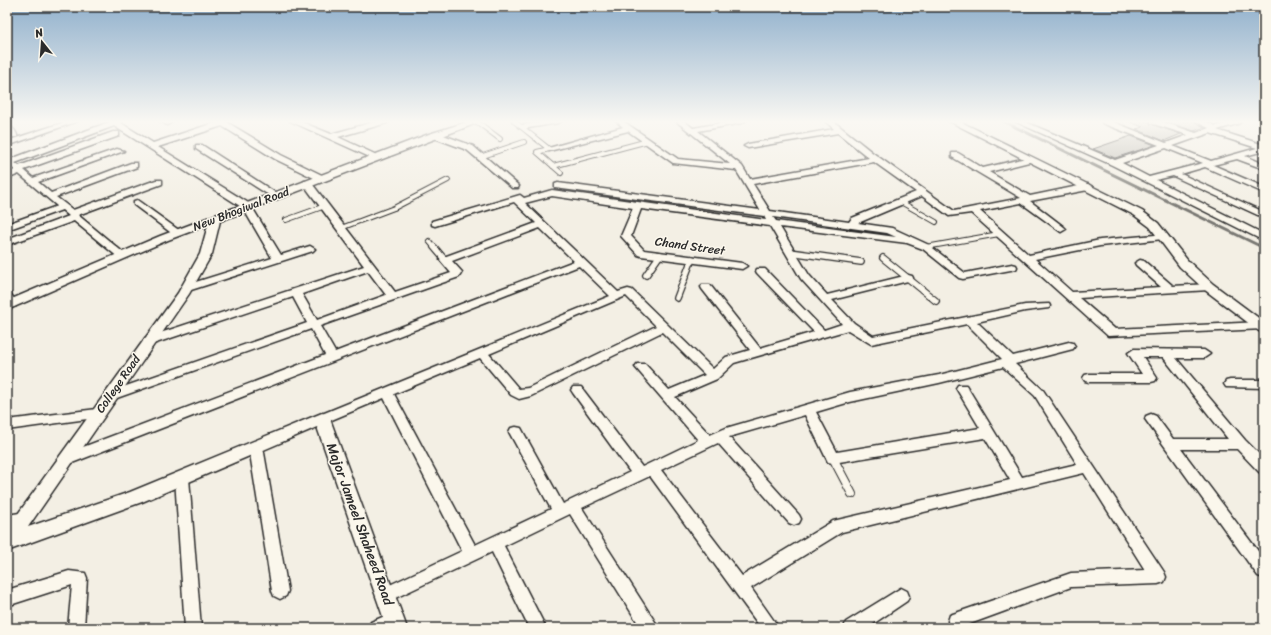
<svg xmlns="http://www.w3.org/2000/svg" width="1271" height="635" font-family="Sriracha,sans-serif">
  <style>
    .lines { fill: none; stroke-linecap: round; stroke-linejoin: round }
    .stream-far1 { stroke: #787772; stroke-width: 3 }
    .stream { stroke: #787772; stroke-width: 4 }
    .building { fill: #c0beb6; stroke: #2b2b2b }
    .service-far2-casing { stroke: #2b2b2b; stroke-width: 6 }
    .service-far1-casing { stroke: #2b2b2b; stroke-width: 8 }
    .service-casing { stroke: #2b2b2b; stroke-width: 10 }
    .minor-casing { stroke: #2b2b2b; stroke-width: 3 }
    .tertiary-casing { stroke: #2b2b2b; stroke-width: 3 }
    .service-far2 { stroke: #fbf7ec; stroke-width: 4 }
    .service-far1 { stroke: #fbf7ec; stroke-width: 5.5 }
    .service { stroke: #fbf7ec; stroke-width: 8 }
    .minor { fill: #fbf7ec; fill-rule: evenodd }
    .tertiary { fill: #fbf7ec; fill-rule: evenodd }
    .labels { text-anchor: middle; dominant-baseline: central; stroke-width: 3; stroke-linejoin: round; paint-order: stroke }
    .street-label { font-size: 12px; fill: #2b2b2b; stroke: #fbf7ec }
    .near-street-label { font-size: 14px; fill: #2b2b2b; stroke: #fbf7ec }
  </style>
  <rect width="100%" height="100%" fill="#f3efe4"/>
  <filter id="ink" filterUnits="userSpaceOnUse"><feTurbulence type="fractalNoise" baseFrequency=".025" numOctaves="2"/><feDisplacementMap in="SourceGraphic" scale="8" xChannelSelector="R" yChannelSelector="G"/><feConvolveMatrix kernelMatrix="1 2 1 2 8 2 1 2 1" color-interpolation-filters="sRGB"/></filter>
  <g filter="url(#ink)">
    <g class="lines">
      <path class="stream-far1" d="M1003 121 1264 248"/>
      <path class="stream" d="M1262 247 1264 248"/>
    </g>
    <g class="building">
      <path d="M1128 121H1150L1151 124 1181 134 1164 141 1136 129 1143 127Z"/>
      <path d="M1164 121H1194L1205 127 1194 131Z"/>
      <path d="M1131 136 1155 145 1115 158 1093 149Z"/>
    </g>
    <g class="lines">
      <defs>
        <g id="service-far2">
          <path d="M476 121 500 139"/>
          <path d="M514 121 549 149"/>
          <path d="M549 149 537 152 561 173"/>
          <path d="M480 157 524 142"/>
          <path d="M553 166 648 141"/>
          <path d="M899 201 936 222"/>
          <path d="M286 220 325 206"/>
          <path d="M341 228 394 208 448 180"/>
          <path d="M429 241 435 248"/>
          <path d="M926 247 999 234"/>
        </g>
        <g id="service-far1">
          <path d="M434 247 445 260"/>
          <path d="M790 252 861 262"/>
          <path d="M883 258 936 301"/>
          <path d="M646 275 660 255"/>
          <path d="M677 298 692 259"/>
        </g>
        <path id="service" d="M833 458 852 494"/>
        <g id="minor">
          <path d="M68 121H78L7 146V141Z"/>
          <path d="M109 121H123L121 123 153 143 217 122V121H225L281 155 324 176V180H318L275 159 222 126 158 147 250 204 281 255 310 246 315 249 313 251 191 290H183L182 288 183 286 272 258 243 208 114 126 15 163 19 166 113 132H119V136L24 170 33 178 117 149 124 151 38 182 51 193 131 163H137V167L56 197 73 210 156 180H162V184L78 215 125 254 127 256 125 258H119L74 221 7 245V239L69 216 62 210 7 230V224L57 206 19 174 7 179V173L15 170 7 164V158L11 159 109 122Z"/>
          <path d="M160 121H168L171 123 167 125Z"/>
          <path d="M290 121H299L331 134 377 121H387V123L338 137 381 157 374 159Z"/>
          <path d="M547 121H562L558 123 522 129 518 127 522 125Z"/>
          <path d="M616 121H623L678 159 730 164 676 121H684L693 128 732 121H745L742 123 698 131 742 166 750 179 869 158 838 133 748 148 744 146 748 144 834 129 825 121H833L873 153 954 211 1021 198 952 157V153H958L983 168 1030 157 1034 159 1033 161 989 172 1030 196 1088 184 1092 187 1088 190 1030 201 1064 227 1066 229 1061 232 1021 203 980 211 1029 255 1100 240 1166 234 1168 236 1163 239 1100 246 1035 259 1072 292 1161 287 1136 265 1135 263 1140 260 1144 261 1173 286 1209 284 1214 287 1209 290 1079 298 1115 329 1261 322 1264 323V329L1108 336 971 213 949 216 922 196 858 223 892 228 929 245 965 273 1012 264 1016 265 1017 267 1016 269 963 279 959 278 923 249 907 243 780 227 809 275 827 295 908 275 912 276 913 278 912 280 832 300 854 323 873 336 1025 305 1049 304 1050 306 1049 308 1025 311 977 322 1013 356 1069 342 1073 343 1075 346 1073 349 1015 364 1043 390 1164 572 1166 577 1164 582 1158 584 1071 587 959 628 950 627 948 621 950 615 1071 573 1145 570 1084 473 842 532 751 588 779 628H761L650 476 582 508 659 628H641L570 514 504 546 546 628H529L492 552 391 600 385 603 379 600 377 595 379 590 462 551 384 398 322 424 317 422 316 419 317 416 610 296 579 266 72 463 67 464 62 463 60 459 62 455 325 355 311 329 114 399H106L104 396 106 393 307 323 293 297 153 344H145L143 341 145 338 364 266 304 185V181H310L395 292 451 273 440 260 441 258 536 223 514 202 435 226 432 225V221L520 195 524 198 552 190 766 220 764 216 555 188V184L558 183 760 210 736 170 673 163 628 131 549 151 545 149 623 127ZM874 162 916 192 852 218 849 222 770 211 753 184ZM552 196 633 208 621 236 638 255 641 256 742 269 747 266 742 263 644 250 631 236 641 209 770 226 801 279 842 324 824 330 765 269H757L756 271 757 273 814 332 760 348 710 285H702L701 287 702 289 750 350 726 357 713 369 632 290 628 289 618 292 525 203ZM773 217 887 233 896 237 776 221ZM540 228 574 261 335 352 320 326 459 277 462 272 452 261ZM368 271 386 295 317 320 302 294ZM626 296 656 326 528 388 519 389 489 354ZM967 324 1002 359 939 375 850 392 726 428 710 435 675 397 717 379 734 363 848 330 871 344ZM662 332 705 375 669 390 645 364H637L635 367 698 440 642 467 581 387H573L571 390 573 393 630 472 563 504 521 428 516 427 511 428 509 432 551 509 475 545 394 394 480 358 511 395 519 399 531 396ZM1003 367 1035 396 1077 464 1022 477 966 385H958L956 388 980 428 837 452 816 412 850 402 939 383ZM805 415 828 462 833 463 985 438 1010 480 833 521 742 576 661 470 718 443 789 523 794 525 799 523 801 519 799 515 729 437Z"/>
          <path d="M1014 121H1023L1115 160 1159 145 1102 123V121H1111L1166 143 1188 135 1151 123V121H1160L1196 133 1209 128 1195 121H1204L1216 126 1231 121H1240V123L1217 130 1264 145V151L1245 156 1264 164V169L1237 159 1213 165 1264 187V193L1205 167 1181 174 1264 212V218L1173 176 1156 180 1264 234V241L1112 165ZM1210 133 1257 148 1211 161 1173 146ZM1166 148 1203 163 1149 177 1122 163Z"/>
          <path d="M7 124C11 125 18 133 17 137H11L7 131Z"/>
          <path d="M432 133H438L473 146 519 186 518 188H512L467 150 432 137Z"/>
          <path d="M196 145H202L279 195 275 198 272 197 196 149Z"/>
          <path d="M137 200 180 231 182 233 180 235H174L134 205V201Z"/>
          <path d="M7 293 11 294 17 304 16 306 12 307 7 305Z"/>
          <path d="M1134 349 1204 350 1210 354 1204 358H1176L1245 440 1264 459V474L1259 472 1237 449H1181L1264 559V578L1258 576 1145 419 1146 416 1151 414 1156 416 1173 439H1228L1163 357H1143L1157 378 1155 381 1151 382H1089L1085 381 1083 378 1085 375 1089 374H1142L1128 353Z"/>
          <path d="M1230 380H1264V388L1226 387 1224 384 1226 381Z"/>
          <path d="M97 409 102 411 103 414 102 417 7 430V420Z"/>
          <path d="M256 442 261 443 263 447 288 591 286 596 280 599 274 596 272 591 249 447 251 443Z"/>
          <path d="M182 472 187 474 189 478 201 628H185L175 478 177 474Z"/>
          <path d="M26 512 31 514 33 518 31 522 7 527V515Z"/>
          <path d="M69 571 85 573 87 578 84 628H68L72 585 7 606V590Z"/>
          <path d="M901 588 907 591 909 596 907 601 867 628H844L846 622Z"/>
          <path d="M394 612 400 614 402 620 400 626 395 628H369L371 622Z"/>
        </g>
        <g id="tertiary">
          <path d="M470 121H482L220 221 212 254 189 294 28 527 130 492 322 413 327 415 330 419 407 628H387L317 427 142 502 7 551V529L178 293 200 254 208 225 168 240 7 310V301L160 236 429 134Z"/>
          <path d="M949 121H959L1142 211 1158 223 1188 261 1213 284 1264 322V332L1259 331 1205 290 1180 267 1150 227 1134 215Z"/>
        </g>
      </defs>
      <use href="#service-far2" class="service-far2-casing"/>
      <use href="#service-far1" class="service-far1-casing"/>
      <use href="#service" class="service-casing"/>
      <use href="#minor" class="minor-casing"/>
      <use href="#tertiary" class="tertiary-casing"/>
      <use href="#service-far2" class="service-far2"/>
      <use href="#service-far1" class="service-far1"/>
      <use href="#service" class="service"/>
      <use href="#minor" class="minor"/>
      <use href="#tertiary" class="tertiary"/>
    </g>
  </g>
  <linearGradient id="sky" x2="0" y2="1"><stop stop-color="#90b0cc"/><stop offset="0.58" stop-color="#faf8f3"/><stop offset="1" stop-color="#faf8f3" stop-opacity="0"/></linearGradient>
  <rect width="1271" height="210" fill="url(#sky)"/>
  <g class="labels">
    <g class="street-label">
      <text transform="translate(241 209) rotate(-21)">New Bhogiwal Road</text>
      <text transform="translate(690 246) rotate(8)">Chand Street</text>
      <text transform="translate(118 384) rotate(-55)">College Road</text>
    </g>
    <g class="near-street-label">
      <text transform="translate(360 524) rotate(70)">Major Jameel Shaheed Road</text>
    </g>
  </g>
  <rect width="1271" height="635" fill="none" stroke="#fbf7ec" stroke-width="24"/>
  <rect x="12" y="12" width="1247" height="611" fill="none" stroke="#2b2b2b" stroke-width="1.5" filter="url(#ink)"/>
  <g transform="translate(42 42) rotate(343)" stroke="#fbf7ec" stroke-width="3" paint-order="stroke">
  <path d="M0-3L7 15L0 10L-7 15Z" fill="#2b2b2b"/>
  <text y="-6" font-size="11" font-weight="bold" text-anchor="middle" fill="#2b2b2b">N</text>
  </g>
</svg>
